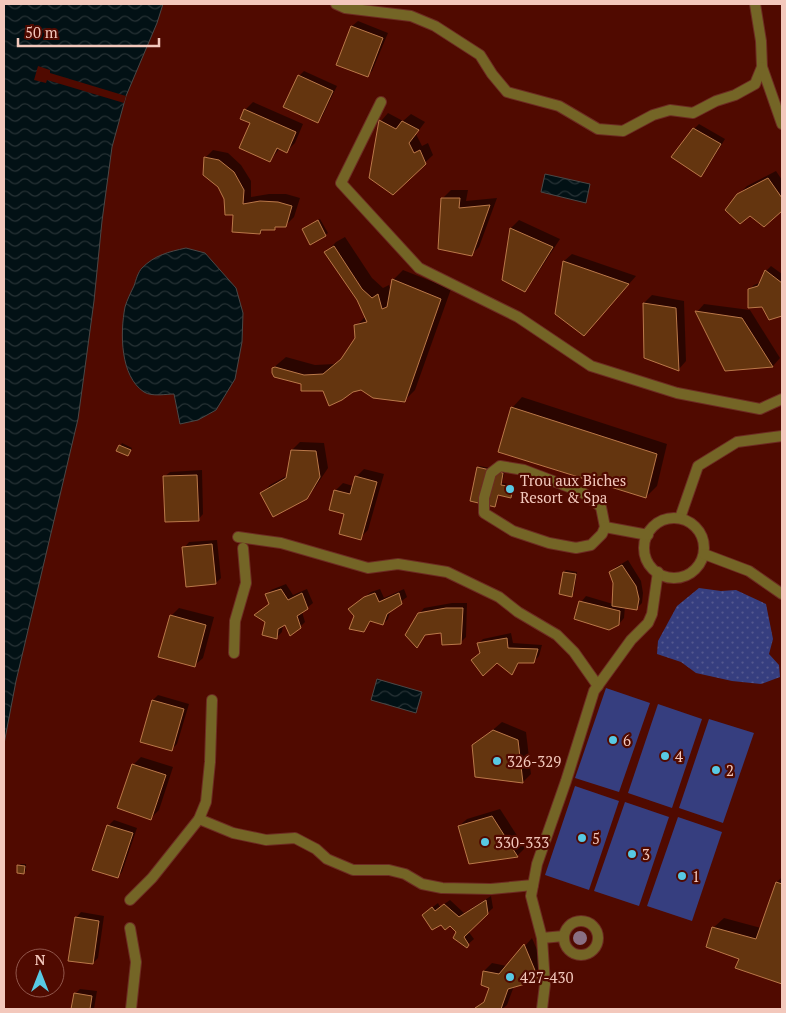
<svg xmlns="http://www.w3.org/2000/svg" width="786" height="1013" font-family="'PT Serif',serif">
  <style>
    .grass { fill: url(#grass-dots) }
    .pitch { fill: #363e7f }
    .water { fill: url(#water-waves); stroke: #4a4847 }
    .pier { fill: #500a00 }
    .shadow { fill: #0007 }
    .building { fill: #64350f; stroke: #ba7849 }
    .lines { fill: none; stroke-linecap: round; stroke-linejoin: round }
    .lane-casing { stroke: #6d2c22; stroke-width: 12 }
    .lane { stroke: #746526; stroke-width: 10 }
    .tree { fill: #896f82 }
    .poi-dot { fill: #58c9e3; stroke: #500a00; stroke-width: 2 }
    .labels { text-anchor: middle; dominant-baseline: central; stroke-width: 4.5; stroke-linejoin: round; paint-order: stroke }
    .poi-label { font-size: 15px; fill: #f3c8bc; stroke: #500a00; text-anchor: start }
  </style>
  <defs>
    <pattern id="grass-dots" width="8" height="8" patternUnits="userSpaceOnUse" patternTransform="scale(1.25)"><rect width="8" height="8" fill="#363e7f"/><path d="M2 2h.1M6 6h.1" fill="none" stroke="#54588f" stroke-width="1.8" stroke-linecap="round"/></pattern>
    <pattern id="water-waves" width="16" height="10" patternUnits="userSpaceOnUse" patternTransform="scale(1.25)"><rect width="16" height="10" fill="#021115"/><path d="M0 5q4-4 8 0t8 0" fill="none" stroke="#273235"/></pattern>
  </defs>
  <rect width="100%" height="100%" fill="#500a00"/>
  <path class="grass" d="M699 588 721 591 736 590 766 604 773 639 769 654 779 665 780 677 761 684 732 681 696 673 681 662 657 654 658 641 677 606Z"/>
  <g class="pitch">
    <path d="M606 688 650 703 619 792 575 778Z"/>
    <path d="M658 704 702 719 672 808 628 793Z"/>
    <path d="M709 719 754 733 723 823 679 808Z"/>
    <path d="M575 786 619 801 589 890 545 875Z"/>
    <path d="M625 802 669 817 639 906 594 891Z"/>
    <path d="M678 817 722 832 692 921 647 906Z"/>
  </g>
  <g class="water">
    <path d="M4 4H163L157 23 126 96 112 147 102 221 94 301 78 419 16 681 4 744Z"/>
    <path d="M545 174 590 184 586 203 541 192Z"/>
    <path d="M186 248 205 253 236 288 243 313 242 342 235 379 216 410 198 420 180 424 174 394C166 394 152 397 144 392 120 376 120 333 125 307 127 300 131 292 134 286 136 280 138 272 142 268 155 255 168 252 186 248Z"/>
    <path d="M377 679 422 692 416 713 371 700Z"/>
  </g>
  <path class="pier" d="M38 66 50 70V73L126 96 124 103 47 80 46 83 34 80Z"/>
  <g class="shadow">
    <path d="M358 21 388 33 372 71 367 76 337 64 352 26Z"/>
    <path d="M304 71 337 86 322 117 317 122 299 76Z"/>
    <path d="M253 102 303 124 295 143 287 151 280 148 270 161 245 110Z"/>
    <path d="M388 113 403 121 411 114 425 122 416 134 422 146 428 143 433 155 393 193 381 121Z"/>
    <path d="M699 124 725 139 706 170 701 175 694 129Z"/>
    <path d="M213 150 228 153 241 165 251 181V197L269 194H286L300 198 294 217 286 225H278L274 229H264L260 233 234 214 205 158Z"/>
    <path d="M776 171 782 180V209L764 226 738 195 747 186Z"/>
    <path d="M451 190H468L466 201 497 198 479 247 471 255 443 198Z"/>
    <path d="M320 219 328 233 325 235 303 229Z"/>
    <path d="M519 220 560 239 532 282 524 290 504 279 511 228Z"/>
    <path d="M345 237 372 278 383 288 389 285 391 293 393 280 403 270 451 289 415 390 404 401 361 388 323 390 302 383 273 368 286 357 315 365 334 364 346 355 357 339 356 326 366 316 358 299 326 252 336 242Z"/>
    <path d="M572 254 636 276 584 335 564 261Z"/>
    <path d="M771 266 782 274V315L769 318 763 306 749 290 754 285 761 282 766 271Z"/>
    <path d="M652 295 684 301 686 361 679 369 645 357 644 303Z"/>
    <path d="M704 304 750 310 780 358 773 366 726 370 697 312Z"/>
    <path d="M522 397 667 444 657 486 646 497 512 408Z"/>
    <path d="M300 442 324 443 328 468 314 489 306 498 262 493 270 485 288 475 292 450Z"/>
    <path d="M122 443 132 448 128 455 118 450Z"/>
    <path d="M480 466 505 471 502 483 515 485 513 494 511 496 499 494 497 503 495 505 478 468Z"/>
    <path d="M364 469 384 474 368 530 360 538 335 491 343 483 353 486 356 477Z"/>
    <path d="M202 470 203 514 198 520 164 477 170 472Z"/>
    <path d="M217 540 221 578 216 583 184 548 189 542Z"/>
    <path d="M628 560 641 581 643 593 642 603 637 608 625 606 624 618 619 624 581 602 586 596 613 604 614 583 611 572 616 567Z"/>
    <path d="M566 570 577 572 574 593 571 595 560 593 564 572Z"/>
    <path d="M286 584 293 595 307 589 313 603 302 612 305 622 300 627 286 623 283 625 282 632 277 637 270 604 266 595 271 590Z"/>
    <path d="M380 589 384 598 404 589 407 597 391 609 388 619 383 624 372 620 364 631 355 615 350 609 371 592Z"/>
    <path d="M452 603H467L466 637 461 642 442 632 426 634 417 646 419 614 424 608Z"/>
    <path d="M179 608 214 617 203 658 195 665 171 616Z"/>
    <path d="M511 633 513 643 542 645 539 656 533 662H520L512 673 497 661 481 652 478 644 483 639Z"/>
    <path d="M158 695 189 704 177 744 172 749 153 700Z"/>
    <path d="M502 722 526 732 531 774 523 782 474 746Z"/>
    <path d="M141 757 173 767 159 810 151 818 133 765Z"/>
    <path d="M500 809 525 848 517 856 459 826 467 819Z"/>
    <path d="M114 820 137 828 122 872 117 877 94 869 109 825Z"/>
    <path d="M21 864H26V871L23 873 18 866Z"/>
    <path d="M782 877V983L737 967 740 958 713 928 724 918 761 928 777 882Z"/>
    <path d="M491 896 493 908 468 931 474 939 466 946 458 931 429 910 438 903 440 907 450 900 464 913Z"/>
    <path d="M81 912 104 916 98 958 93 963 76 918Z"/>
    <path d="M532 938 546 971 538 979 514 986 507 1005 502 1009H477L486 999 490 987 482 984 484 971 492 963 507 966Z"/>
    <path d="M80 989 97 991 94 1009H72L75 994Z"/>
  </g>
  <g class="building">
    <path d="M351 26 383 38 368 77 336 65Z"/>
    <path d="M298 75 333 91 318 123 283 107Z"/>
    <path d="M244 109 296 132 287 153 277 148 270 162 239 148 250 123 240 119Z"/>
    <path d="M379 120 396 129 402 121 419 130 409 143 414 153 420 150 426 164 393 195 369 178Z"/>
    <path d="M693 128 721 144 701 177 671 157Z"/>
    <path d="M204 157 219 160 234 172 244 190 243 204 260 201 278 202 292 206 286 227H275V230H261L260 234 232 232 233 215H225L224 199 218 187 203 175Z"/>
    <path d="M768 178 782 198V211L764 227 750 216 740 224 725 210 737 194Z"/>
    <path d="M441 198H460L459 208 490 205 472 256 438 249Z"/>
    <path d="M318 220 326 236 310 245 302 229Z"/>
    <path d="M510 228 553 247 525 292 502 280Z"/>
    <path d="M334 246 362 289 372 298 378 294 382 309 387 307 392 279 441 299 405 402 373 398 361 390 353 392 342 400 329 406 323 391H301V384L274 377 272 373V368L275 367 304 375 323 374 341 359 355 338 354 325 367 322 357 300 324 252Z"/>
    <path d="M563 261 629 284 584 336 555 314Z"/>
    <path d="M765 270 782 283V316L769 320 762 307 748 308V289L758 286Z"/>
    <path d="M643 303 676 308 679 371 644 358Z"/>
    <path d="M695 311 742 318 773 367 725 371Z"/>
    <path d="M511 407 657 454 646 498 498 452Z"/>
    <path d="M119 445 131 450 128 456 116 451Z"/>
    <path d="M291 450 316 451 320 477 307 499 273 517 260 493 286 478Z"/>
    <path d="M477 467 503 473 501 485 513 487 511 498 498 495 495 507 470 501Z"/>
    <path d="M197 475 199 521 165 522 163 476Z"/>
    <path d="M355 476 377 482 361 540 339 534 344 514 329 510 334 490 350 494Z"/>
    <path d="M212 544 216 584 186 587 182 547Z"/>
    <path d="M622 565 636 586 639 599 637 610 612 606 613 583 609 572Z"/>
    <path d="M563 572 576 574 572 597 559 594Z"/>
    <path d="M281 589 288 600 302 593 308 609 297 616 301 628 290 636 285 625 278 629 277 639 262 635 265 622 254 615 269 604 265 594Z"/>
    <path d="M375 593 379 602 399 593 402 604 387 614 383 625 370 621 364 632 349 629 354 616 348 609 364 597Z"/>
    <path d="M579 601 620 611 619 625 609 630 574 619Z"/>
    <path d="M446 608H463L461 644 442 645 441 633 425 635 417 648 405 635 418 613Z"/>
    <path d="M170 615 206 625 195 667 158 657Z"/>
    <path d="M507 638 508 648 538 649 534 663H518L512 675 497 663 483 676 471 660 480 653 477 643Z"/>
    <path d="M152 700 184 709 172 751 140 742Z"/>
    <path d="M493 730 518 740 523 783 475 777 472 745Z"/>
    <path d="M132 764 166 775 151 820 117 808Z"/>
    <path d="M492 816 518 857 469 864 458 826Z"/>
    <path d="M107 825 133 833 118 878 92 870Z"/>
    <path d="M17 865 25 866 24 874 17 873Z"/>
    <path d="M776 882 782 884V984L735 968 739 959 706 947 712 927 756 939Z"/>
    <path d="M486 900 488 914 464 937 469 945 467 948 453 938 456 932 450 926 445 930 441 925 432 930 422 915 432 907 435 911 444 904 459 917Z"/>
    <path d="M75 917 99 921 93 964 68 961Z"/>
    <path d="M524 944 539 980 508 989 501 1009H475V1008L484 1002 489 988 481 985 483 971 499 974Z"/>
    <path d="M74 993 92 996 90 1009H71Z"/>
  </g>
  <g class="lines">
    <defs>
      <g id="lane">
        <path d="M336 4 345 8 411 16 435 26 480 55 492 74 507 92 559 106 598 129 623 131 653 115 670 110 693 113 716 101 735 95 755 84 762 67 761 41 755 4"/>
        <path d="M762 67 782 124"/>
        <path d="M381 102 341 183 419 268 518 317 591 366 677 393 760 409 782 399"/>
        <path d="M500 466 524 470 582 492 601 507 605 527 602 534 591 545 576 548 549 543 513 531 484 513V498L491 473Z"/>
        <path d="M680 518 698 466 737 442 782 436"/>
        <circle cx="674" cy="548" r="30"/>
        <path d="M605 527 648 535"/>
        <path d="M238 537 281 543 368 568 398 564 447 572 499 597 518 612 557 635 574 652 598 686"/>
        <path d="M704 554 749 571 782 594"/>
        <path d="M234 653 235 621 246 583 243 548"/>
        <path d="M199 819 233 833 266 840 295 838 316 849 327 859 353 870H389L405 874 422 884 442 888 491 889 533 885"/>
        <path d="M130 900 152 878 199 819 206 802 210 762 212 700"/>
        <circle cx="581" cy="938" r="17"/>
        <path d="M130 928 136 962 131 1009"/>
        <path d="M542 938 564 936"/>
        <path d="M542 1009 545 984 542 938 531 896 537 864 566 781 594 691 631 640 648 623 652 614 658 572"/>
      </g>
    </defs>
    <use href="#lane" class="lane-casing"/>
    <use href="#lane" class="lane"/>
  </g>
  <circle class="tree" cx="580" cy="938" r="7"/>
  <g class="poi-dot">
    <circle cx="510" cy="489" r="5"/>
    <circle cx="613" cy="740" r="5"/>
    <circle cx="665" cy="756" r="5"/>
    <circle cx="497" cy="761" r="5"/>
    <circle cx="716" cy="770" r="5"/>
    <circle cx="582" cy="838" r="5"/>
    <circle cx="485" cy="842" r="5"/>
    <circle cx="632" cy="854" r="5"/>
    <circle cx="682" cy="876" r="5"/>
    <circle cx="510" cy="977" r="5"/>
  </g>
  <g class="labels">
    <g class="poi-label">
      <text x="520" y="480">Trou aux Biches<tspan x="520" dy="17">Resort &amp; Spa</tspan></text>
      <text x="623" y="740">6</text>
      <text x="675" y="756">4</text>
      <text x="507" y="761">326-329</text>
      <text x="726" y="770">2</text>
      <text x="592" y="838">5</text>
      <text x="495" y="842">330-333</text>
      <text x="642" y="854">3</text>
      <text x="692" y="876">1</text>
      <text x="520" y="977">427-430</text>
    </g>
  </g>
  <rect width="786" height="1013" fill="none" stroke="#f3c8bc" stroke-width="10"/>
  <g transform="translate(40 973)"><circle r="24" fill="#500a00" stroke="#91564b"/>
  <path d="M0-4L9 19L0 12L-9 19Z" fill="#58c9e3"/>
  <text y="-8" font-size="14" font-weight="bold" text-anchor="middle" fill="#f3c8bc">N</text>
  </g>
  <path d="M18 38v8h141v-8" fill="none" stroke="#f3c8bc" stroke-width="2.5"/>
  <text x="25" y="38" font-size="15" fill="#f3c8bc" stroke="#500a00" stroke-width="4" paint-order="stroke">50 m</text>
</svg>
